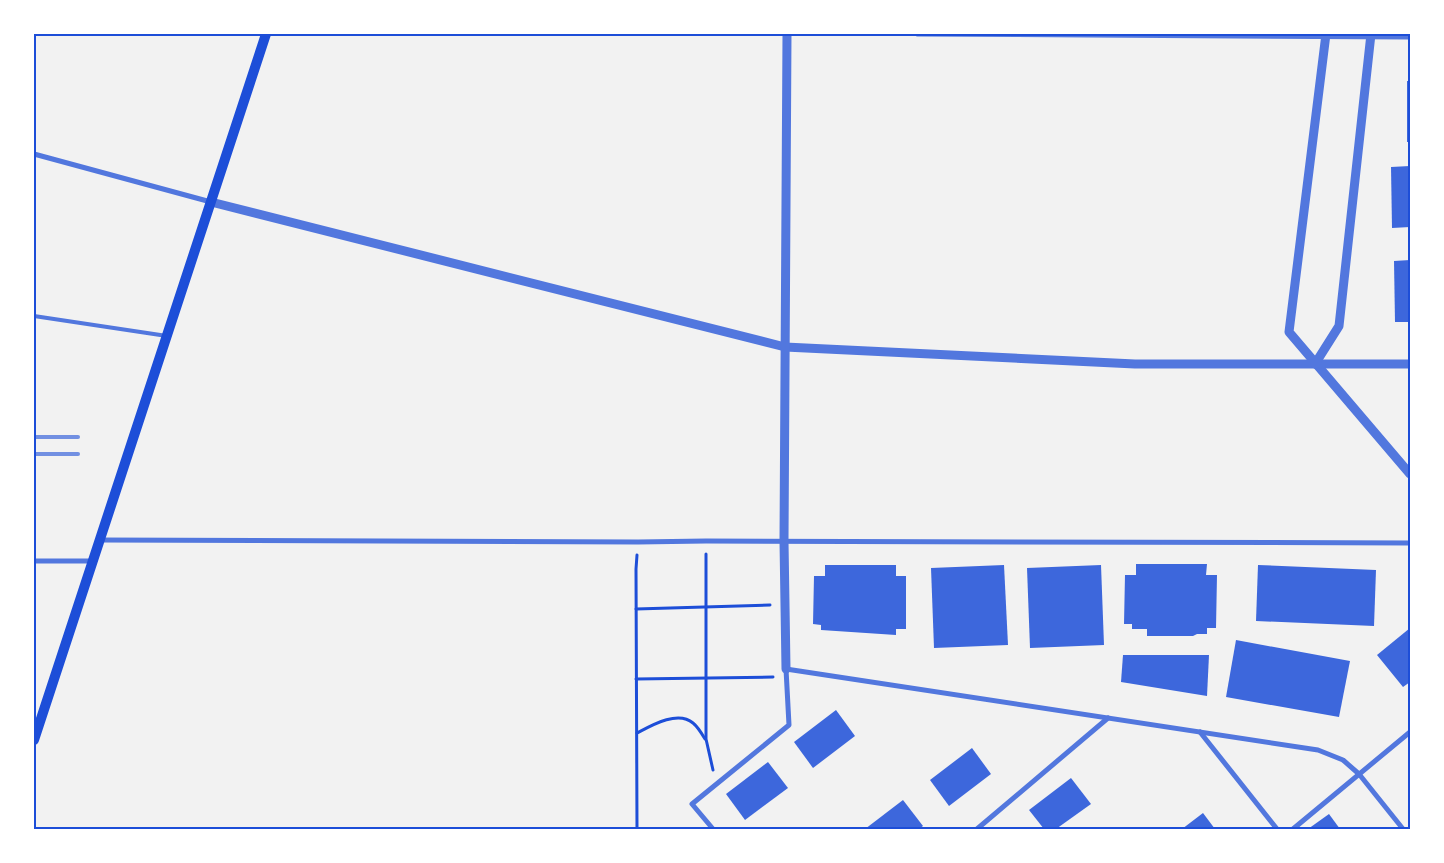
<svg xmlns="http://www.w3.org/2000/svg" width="1444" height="863" font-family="Mulish,sans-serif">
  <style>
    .building { fill: #3d67dc }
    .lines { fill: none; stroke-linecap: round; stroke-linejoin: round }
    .path { stroke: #1d4ed8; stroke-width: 3 }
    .service { stroke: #5277de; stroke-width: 4 }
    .minor { stroke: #5277de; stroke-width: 5 }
    .tertiary { stroke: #5277de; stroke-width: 9 }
    .secondary { stroke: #1d4ed8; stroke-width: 10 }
    .rail { stroke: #7290e2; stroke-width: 4 }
    .neatline { fill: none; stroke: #1d4ed8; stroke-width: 2 }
  </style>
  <rect width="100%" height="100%" fill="#f2f2f2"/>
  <g class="building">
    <rect x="1407" y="81" width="3" height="61"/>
    <path d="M1410 166V227L1392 228 1391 167Z"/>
    <path d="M1410 260V322H1395L1394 261Z"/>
    <path d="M1136 564H1207L1206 575H1217L1216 628H1207V634H1197L1193 636H1147V629H1132V624H1124L1125 575H1136Z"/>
    <path d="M825 565H896V576H906V629H896V635L821 630V625L813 624 814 576H825Z"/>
    <path d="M1004 565 1008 645 934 648 931 568Z"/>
    <path d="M1101 565 1104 645 1030 648 1027 568Z"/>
    <path d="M1258 565 1376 570 1374 626 1256 621Z"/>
    <path d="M1410 628V682L1403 687 1377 655Z"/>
    <path d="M1236 640 1350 661 1339 717 1226 697Z"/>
    <path d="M1123 655H1209L1207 696 1121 682Z"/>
    <path d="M836 710 855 736 813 768 794 742Z"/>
    <path d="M972 748 991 774 949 806 930 780Z"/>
    <path d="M768 762 788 788 745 820 726 794Z"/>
    <path d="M1071 778 1091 804 1056 829H1044L1029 810Z"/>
    <path d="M903 800 923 826 919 829H865Z"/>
    <path d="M1203 813 1215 829H1182Z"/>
    <path d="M1329 814 1340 829H1308Z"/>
  </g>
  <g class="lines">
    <g class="path">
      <path d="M706 554V739L713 770"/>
      <path d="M636 609 770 605"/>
      <path d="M636 679 773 677"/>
      <path d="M637 733C652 725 678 710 693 723 698 727 702 734 705 739"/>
      <path d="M637 829 636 569 637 555"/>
    </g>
    <path class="service" d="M34 316 167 336"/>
    <g class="minor">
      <path d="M917 34 1410 37"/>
      <path d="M34 154 211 202"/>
      <path d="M100 540 638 542 706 541 1410 543"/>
      <path d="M34 561H92"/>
      <path d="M1200 732 1277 829"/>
      <path d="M713 829 692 804 789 725 786 669 1318 750 1343 760 1359 774 1403 829"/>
      <path d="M977 829 1108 718"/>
      <path d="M1293 829 1410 732"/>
    </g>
    <g class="tertiary">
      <path d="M1326 34 1289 332 1410 474"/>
      <path d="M211 202 785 347 1135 364H1410"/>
      <path d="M1315 364 1339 326 1371 34"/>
      <path d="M786 669 784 541 787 34"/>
    </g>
    <path class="secondary" d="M34 740 266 34"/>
    <g class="rail">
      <path d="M34 437H78"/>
      <path d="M34 454H78"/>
    </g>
  </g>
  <rect width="1444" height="863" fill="none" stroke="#ffffff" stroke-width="70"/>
  <rect x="35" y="35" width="1374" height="793" class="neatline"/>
</svg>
